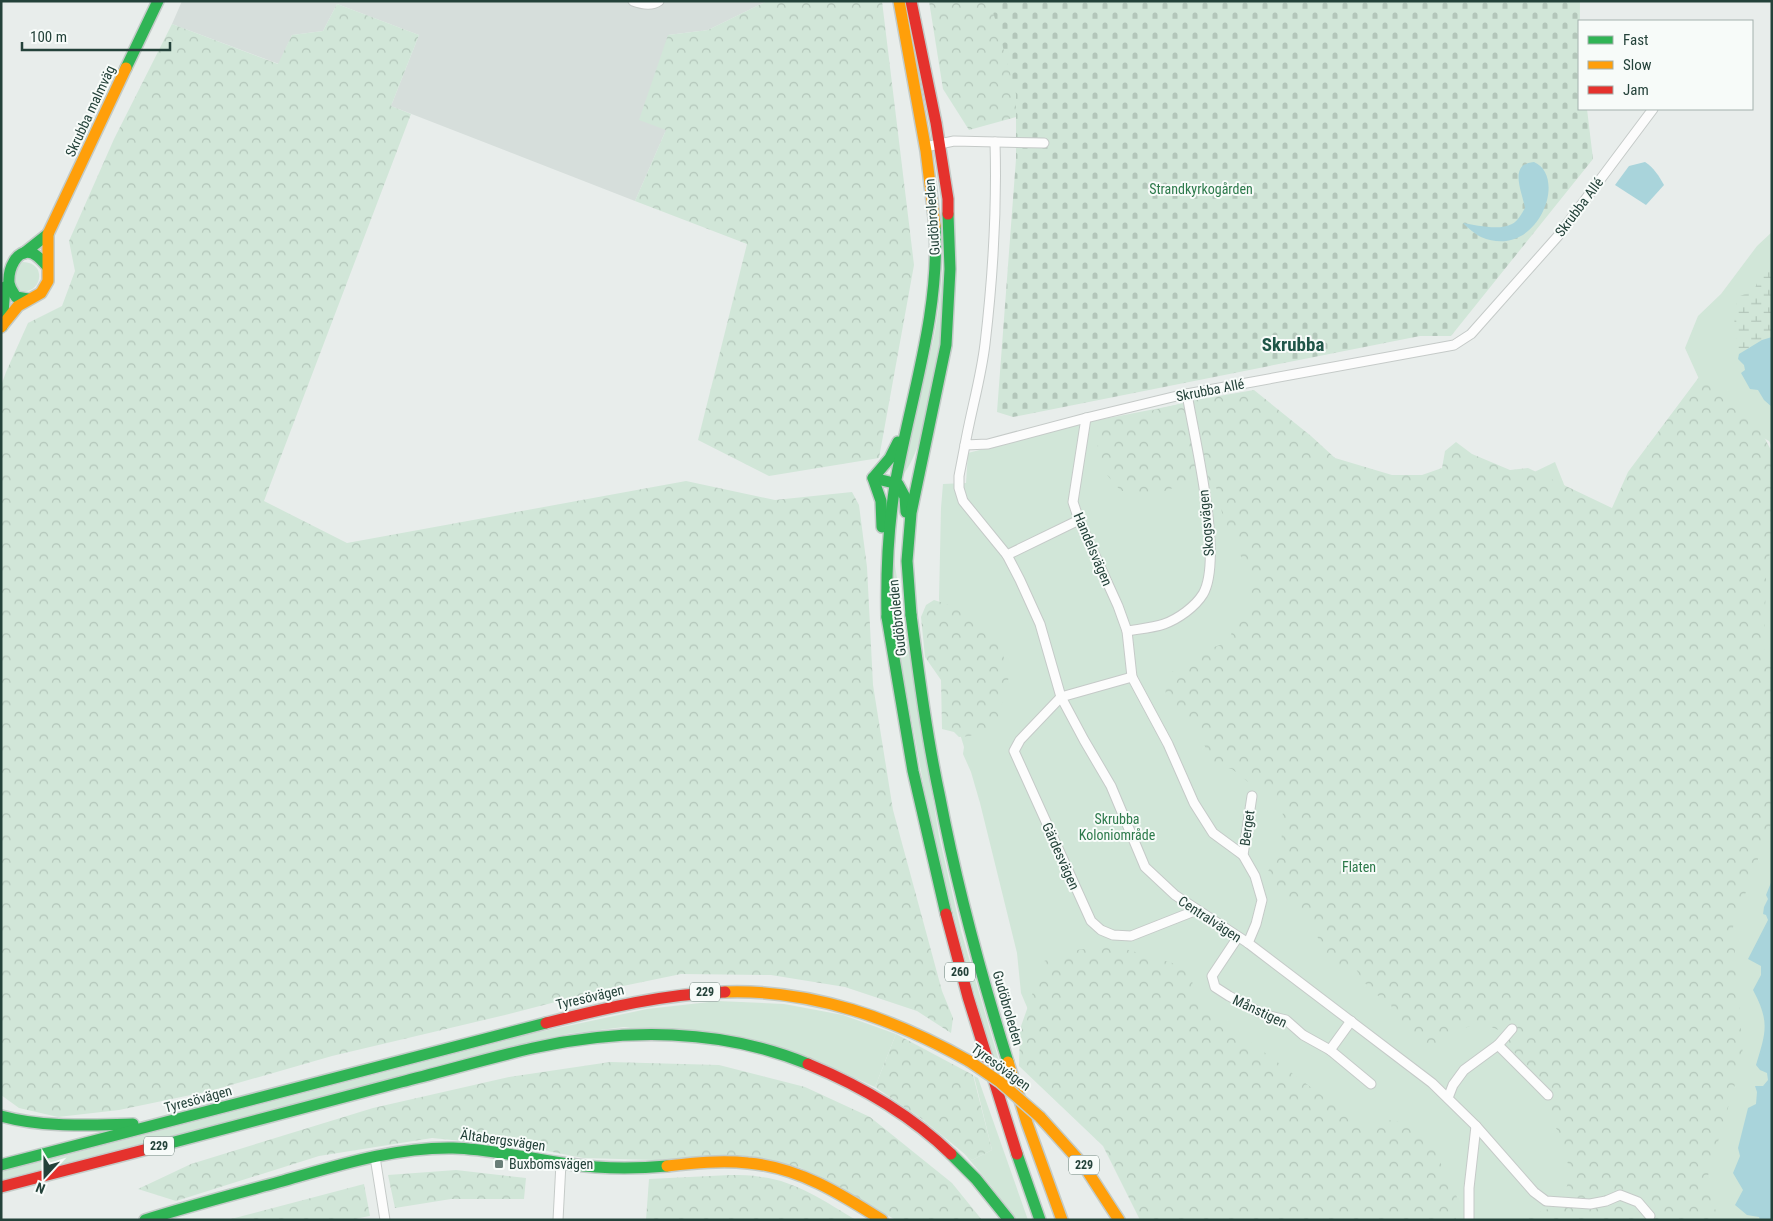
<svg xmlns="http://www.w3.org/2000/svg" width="1773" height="1221" font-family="'Roboto Condensed',sans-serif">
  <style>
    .built { fill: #d6dedb }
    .green { fill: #d1e6d8 }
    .forest { fill: url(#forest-crowns) }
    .wetland { fill: url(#wetland-marsh) }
    .cemetery { fill: url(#cemetery-stones) }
    .water { fill: #a9d4db }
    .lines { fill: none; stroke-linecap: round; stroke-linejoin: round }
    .street-casing { stroke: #c5cac8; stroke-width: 11 }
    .fast-casing { stroke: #c3cbc8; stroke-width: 14 }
    .slow-casing { stroke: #c3cbc8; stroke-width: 14 }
    .jam-casing { stroke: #c3cbc8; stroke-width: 14 }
    .street { stroke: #fcfcfc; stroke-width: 9 }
    .fast { stroke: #30b455; stroke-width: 11 }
    .slow { stroke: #ff9f0a; stroke-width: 11 }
    .jam { stroke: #e5322d; stroke-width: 11 }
    .slow-bridge-casing { stroke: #c3ccc9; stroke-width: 14; stroke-linecap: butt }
    .slow-bridge { stroke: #ff9f0a; stroke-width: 11 }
    .poi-dot { fill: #697e78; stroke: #f7fbf9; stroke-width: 2 }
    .labels { text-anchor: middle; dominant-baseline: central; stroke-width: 4; stroke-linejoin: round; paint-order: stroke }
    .shield { fill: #f7fbf9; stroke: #637a73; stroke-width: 1 }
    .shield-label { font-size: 12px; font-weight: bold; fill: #24423a }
    .street-label { font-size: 14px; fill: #24423a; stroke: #f7fbf9 }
    .park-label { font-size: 14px; fill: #2d7a4b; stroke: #f7fbf9 }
    .poi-label { font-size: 14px; fill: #24423a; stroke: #f7fbf9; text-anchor: start }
    .district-label { font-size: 19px; font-weight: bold; fill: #1f5548; stroke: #f7fbf9 }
  </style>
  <defs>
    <pattern id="forest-crowns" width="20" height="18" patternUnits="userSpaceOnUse" patternTransform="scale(1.25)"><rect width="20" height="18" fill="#d1e6d8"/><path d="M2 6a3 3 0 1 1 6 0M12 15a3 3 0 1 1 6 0" fill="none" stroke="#b3c6ba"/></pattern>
    <pattern id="wetland-marsh" width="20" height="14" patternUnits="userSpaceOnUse" patternTransform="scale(1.25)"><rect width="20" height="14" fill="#d1e6d8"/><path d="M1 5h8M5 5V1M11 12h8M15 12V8" fill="none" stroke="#b3c6ba"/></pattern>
    <pattern id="cemetery-stones" width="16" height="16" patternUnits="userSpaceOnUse" patternTransform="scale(1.25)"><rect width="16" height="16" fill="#d1e6d8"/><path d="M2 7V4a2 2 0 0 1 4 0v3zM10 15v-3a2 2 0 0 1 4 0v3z" fill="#b3c6ba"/></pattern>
  </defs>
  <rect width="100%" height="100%" fill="#e8edeb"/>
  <path class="built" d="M182 1H767L708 30 668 35 666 130 635 201 391 106 419 35 337 4 323 31 292 35 279 64 172 24Z"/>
  <g class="green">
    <path d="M1772 232V447L1769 441 1744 427 1699 379 1685 348 1698 316 1721 294 1757 246Z"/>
    <path d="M23 262C51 263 39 302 15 288L12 269 19 263Z"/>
    <path d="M943 267 946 269C942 319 939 368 926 417 920 440 916 457 902 477 905 434 921 392 931 350 938 323 940 295 943 267Z"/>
    <path d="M1191 402 1328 475 1487 495 1555 462 1598 569 1772 521V1220H1170L1051 1064 1021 993 1017 953 980 803 971 772 963 754 964 747 957 724 939 599 941 508 943 484 966 483 968 453 1088 422Z"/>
    <path d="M898 506 894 560 939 836 961 931 1001 1068 993 1063 933 837 894 624 891 559Z"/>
    <path d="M718 1001 784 1004 843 1015 896 1034 875 1087 807 1056 624 1027 567 1034 1 1180V1172L539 1032 647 1009Z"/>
    <path d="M974 1076 978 1078 1028 1220H1017L988 1182 963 1152 972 1160 992 1150Z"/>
  </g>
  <g class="forest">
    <path d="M767 1H882L914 265 879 458 769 476 698 440 747 244 635 201 666 130 639 120 668 35 708 30Z"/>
    <path d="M929 1H1178L1124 87 969 130 943 89Z"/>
    <path d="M337 4 419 35 391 106 411 114 264 501 347 543 686 481 775 500 852 492 859 505 867 567 873 685 893 810 942 991 953 1018 951 1033 917 1011 845 987 771 975 681 974 594 992 505 1015 332 1056 210 1091 119 1110 58 1117 19 1108 1 1095V386L6 372 28 323 62 306 75 271 69 241 114 139 172 24 278 64 292 35 323 31Z"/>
    <path d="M1699 377 1754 418 1772 452V540L1766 577 1764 649 1772 662V821L1733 927 1743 1057 1707 1179 1717 1216 1711 1220H1522L1525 1217 1551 1208 1565 1195 1568 1181V1164L1558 1131 1547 1115 1543 1081 1512 1050 1503 1032 1482 1023 1464 1028 1445 1046 1431 1047 1407 1026 1394 1018 1391 1004C1375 995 1365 986 1356 969L1335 964 1323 955 1314 925 1300 913 1267 874 1273 860 1281 849 1283 809 1270 796 1258 790 1232 769 1212 765 1207 751 1197 729 1179 712 1166 694 1164 681 1173 671 1191 664 1214 647 1231 641C1232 620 1233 618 1251 605V586L1238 548 1228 531 1219 503V492L1214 485 1192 481 1143 499 1120 490 1094 460 1104 422 1196 400 1254 390 1311 436 1335 458 1392 475H1422L1442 468 1445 451 1456 442 1472 454 1510 470 1528 468 1612 508 1628 472Z"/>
    <path d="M934 600 953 606 999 645 1010 673 996 725 970 736 959 737 954 732 942 729 941 680 925 657 921 617 926 605Z"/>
    <path d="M1115 946 1189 968 1195 994 1224 1022 1365 1128 1387 1120 1413 1124 1432 1145 1457 1197 1456 1220H1140L1103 1146 1019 1066 1020 1029 1044 961 1076 950Z"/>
    <path d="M896 1034 973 1075 992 1150 972 1160 922 1119 875 1087Z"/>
    <path d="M610 1062 719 1065 805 1087 870 1117 952 1183 982 1220H896L801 1168 758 1158 738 1156 655 1160 583 1158 532 1148 432 1138 319 1156 176 1201 138 1189 191 1164 373 1108 509 1077Z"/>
    <path d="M456 1170 526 1178 524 1199H451L395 1208 388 1175Z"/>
    <path d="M730 1175C741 1175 751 1175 761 1177 796 1181 827 1203 856 1220H646L649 1179Z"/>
    <path d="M364 1184 370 1216 349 1220H227Z"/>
  </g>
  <path class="wetland" d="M1772 266V337L1762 340 1739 354 1733 311 1740 296 1754 291 1762 270Z"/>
  <path class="cemetery" d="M990 1H1580L1579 109H1587L1593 159 1451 336H1420L1013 417 997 412 1016 159V94Z"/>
  <g class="water">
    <path d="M1534 162C1569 177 1537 261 1481 237 1475 234 1468 228 1463 223 1476 225 1499 231 1512 224 1518 221 1522 213 1525 208 1522 191 1508 164 1534 162Z"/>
    <path d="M1645 162C1654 168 1659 176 1664 185L1646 205 1615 185 1629 166Z"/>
    <path d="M1772 337V407L1764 400 1758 390 1750 389 1741 373 1745 370 1744 365 1738 359 1739 354 1762 340Z"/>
    <path d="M1772 880V1220H1760L1759 1217 1747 1215 1735 1205 1743 1190 1733 1173 1740 1156 1738 1148 1748 1108 1756 1104 1757 1092 1755 1086H1763L1768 1080 1767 1073 1760 1070 1756 1065C1766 1032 1770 1022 1753 990L1761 975V966L1748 959 1768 920 1766 915 1763 914 1764 907 1768 899 1766 895Z"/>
  </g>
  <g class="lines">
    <defs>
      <g id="street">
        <path d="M633 1C641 4 652 6 659 1"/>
        <path d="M995 142C997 210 993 276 985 344 981 378 971 411 965 445L988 444 1086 418 1181 395 1454 345 1471 334 1558 236 1653 109"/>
        <path d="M925 147 954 141 1044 143"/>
        <path d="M1086 418 1073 502 1079 520 1118 606 1127 631 1132 677 1168 744 1194 803 1213 833 1243 855"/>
        <path d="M965 445 959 476V488L963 501 1007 555 1020 580 1040 624 1061 697 1084 740 1111 786 1145 867 1175 895 1248 943 1432 1083 1476 1126 1534 1192 1546 1201 1590 1204 1606 1201 1620 1195 1638 1202 1650 1216"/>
        <path d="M1007 555 1079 520"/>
        <path d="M1127 631C1138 629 1153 628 1164 624 1178 619 1195 607 1203 594 1224 558 1194 437 1187 394"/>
        <path d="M1132 677 1061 697 1020 740 1014 751 1091 921 1101 930 1113 935 1131 936 1197 910"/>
        <path d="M1238 937 1212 976 1215 987 1229 996 1265 1015 1286 1020 1303 1035 1330 1050 1371 1084"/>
        <path d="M1248 943 1256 924 1262 900 1255 876 1243 855 1252 796"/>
        <path d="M1498 1045 1548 1095"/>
        <path d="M1330 1050 1351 1021"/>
        <path d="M1448 1098 1453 1085 1464 1070 1498 1045 1512 1029"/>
        <path d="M375 1157 385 1220"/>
        <path d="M558 1220 561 1163"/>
        <path d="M1469 1220V1188L1476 1126"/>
      </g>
      <g id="fast">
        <path d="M126 68 158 1"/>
        <path d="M24 253 48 234"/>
        <path d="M28 299 16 297C13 292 10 289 9 283 8 270 16 248 32 253 39 256 42 261 47 266"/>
        <path d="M2 326 5 287"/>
        <path d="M873 478 898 484 905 497 906 512"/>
        <path d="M882 527 881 501 873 478 890 458 898 442"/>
        <path d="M911 615 907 561 911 513 946 345 950 269 948 214"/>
        <path d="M911 615C919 676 927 738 940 798 957 887 981 975 1008 1062"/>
        <path d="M887 617C886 572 888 529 895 485 910 399 940 314 935 226"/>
        <path d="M887 617 913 771 946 914"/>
        <path d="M1 1116C45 1128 88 1125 133 1124"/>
        <path d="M163 1145C242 1124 322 1103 401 1082 445 1071 489 1058 533 1048 624 1028 721 1028 808 1064"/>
        <path d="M951 1154 976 1179 1009 1220"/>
        <path d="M1017 1154 1040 1220"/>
        <path d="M1 1165 546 1023"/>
        <path d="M145 1220C189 1206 235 1194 279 1182 336 1166 394 1147 453 1148 492 1149 531 1159 569 1164 602 1169 634 1169 667 1166"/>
      </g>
      <g id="slow">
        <path d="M899 1 926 151 935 226"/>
        <path d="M1 327 18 306 41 293 48 281V234L126 68"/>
        <path d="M725 992C813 989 894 1019 969 1061"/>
        <path d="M1008 1062 1027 1123 1062 1220"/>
        <path d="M1040 1117 1084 1166 1119 1220"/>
        <path d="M667 1166C694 1163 721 1160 748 1163 798 1167 841 1194 882 1220"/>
      </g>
      <g id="jam">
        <path d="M911 1 936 123 948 199V214"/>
        <path d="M946 914 968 997 1017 1154"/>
        <path d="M546 1023C606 1008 664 994 725 992"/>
        <path d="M808 1064C861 1086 910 1114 951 1154"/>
        <path d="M1 1187 163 1145"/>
      </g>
    </defs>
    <use href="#street" class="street-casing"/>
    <use href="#fast" class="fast-casing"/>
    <use href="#slow" class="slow-casing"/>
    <use href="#jam" class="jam-casing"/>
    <use href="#street" class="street"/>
    <use href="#fast" class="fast"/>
    <use href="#slow" class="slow"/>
    <use href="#jam" class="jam"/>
    <defs>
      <path id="slow-bridge" d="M969 1061 1000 1082 1040 1117"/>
    </defs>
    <use href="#slow-bridge" class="slow-bridge-casing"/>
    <use href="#slow-bridge" class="slow-bridge"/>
  </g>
  <rect class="poi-dot" x="494" y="1159" width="10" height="10" rx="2.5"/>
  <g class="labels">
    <g class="shield">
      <rect x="945" y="962.5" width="30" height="19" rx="4"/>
      <rect x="690" y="982.5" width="30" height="19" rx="4"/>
      <rect x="144" y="1136.5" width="30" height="19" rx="4"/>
      <rect x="1069" y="1155.5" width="30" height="19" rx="4"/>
    </g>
    <g class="shield-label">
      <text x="960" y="972">260</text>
      <text x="705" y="992">229</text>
      <text x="159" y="1146">229</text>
      <text x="1084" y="1165">229</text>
    </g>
    <g class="street-label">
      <text transform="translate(90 111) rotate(-65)">Skrubba malmväg</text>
      <text transform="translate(1579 207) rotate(-53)">Skrubba Allé</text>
      <text transform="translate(932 217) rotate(-94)">Gudöbroleden</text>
      <text transform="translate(1210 390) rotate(-11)">Skrubba Allé</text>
      <text transform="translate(1206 523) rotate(-95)">Skogsvägen</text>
      <text transform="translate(1093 549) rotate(67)">Handelsvägen</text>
      <text transform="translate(897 618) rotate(-96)">Gudöbroleden</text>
      <text transform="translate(1247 828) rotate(-82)">Berget</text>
      <text transform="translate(1061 856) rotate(66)">Gärdesvägen</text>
      <text transform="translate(1210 919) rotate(33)">Centralvägen</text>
      <text transform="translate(590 997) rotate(-13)">Tyresövägen</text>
      <text transform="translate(1008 1008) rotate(74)">Gudöbroleden</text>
      <text transform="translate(1260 1011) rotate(25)">Månstigen</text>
      <text transform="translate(1001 1067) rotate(36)">Tyresövägen</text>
      <text transform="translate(198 1099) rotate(-15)">Tyresövägen</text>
      <text transform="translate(503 1140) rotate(8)">Ältabergsvägen</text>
    </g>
    <g class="park-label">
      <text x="1201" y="189">Strandkyrkogården</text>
      <text x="1117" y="819">Skrubba<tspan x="1117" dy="16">Koloniområde</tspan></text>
      <text x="1359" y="867">Flaten</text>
    </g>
    <g class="poi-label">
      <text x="509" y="1164">Buxbomsvägen</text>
    </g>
    <g class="district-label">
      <text x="1293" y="344">Skrubba</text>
    </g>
  </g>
  <rect width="1773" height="1221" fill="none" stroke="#24423a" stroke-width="5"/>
  <rect x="1578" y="20" width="175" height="90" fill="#f7fbf9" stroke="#a3b1ad"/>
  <rect x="1588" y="36" width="25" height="8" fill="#30b455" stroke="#a3b1ad"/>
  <text x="1623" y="45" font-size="15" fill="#24423a">Fast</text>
  <rect x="1588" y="61" width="25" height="8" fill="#ff9f0a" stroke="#a3b1ad"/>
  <text x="1623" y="70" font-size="15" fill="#24423a">Slow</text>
  <rect x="1588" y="86" width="25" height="8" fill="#e5322d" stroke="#a3b1ad"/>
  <text x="1623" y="95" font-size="15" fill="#24423a">Jam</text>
  <g transform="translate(45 1176) rotate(201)" stroke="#f7fbf9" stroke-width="4" paint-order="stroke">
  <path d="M0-4L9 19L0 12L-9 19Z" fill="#24423a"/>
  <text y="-8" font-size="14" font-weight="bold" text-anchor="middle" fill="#24423a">N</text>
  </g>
  <path d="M22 42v8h148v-8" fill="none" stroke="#24423a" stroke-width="2.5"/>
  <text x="30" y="42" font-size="15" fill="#24423a" stroke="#f7fbf9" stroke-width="4" paint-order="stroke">100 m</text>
</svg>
